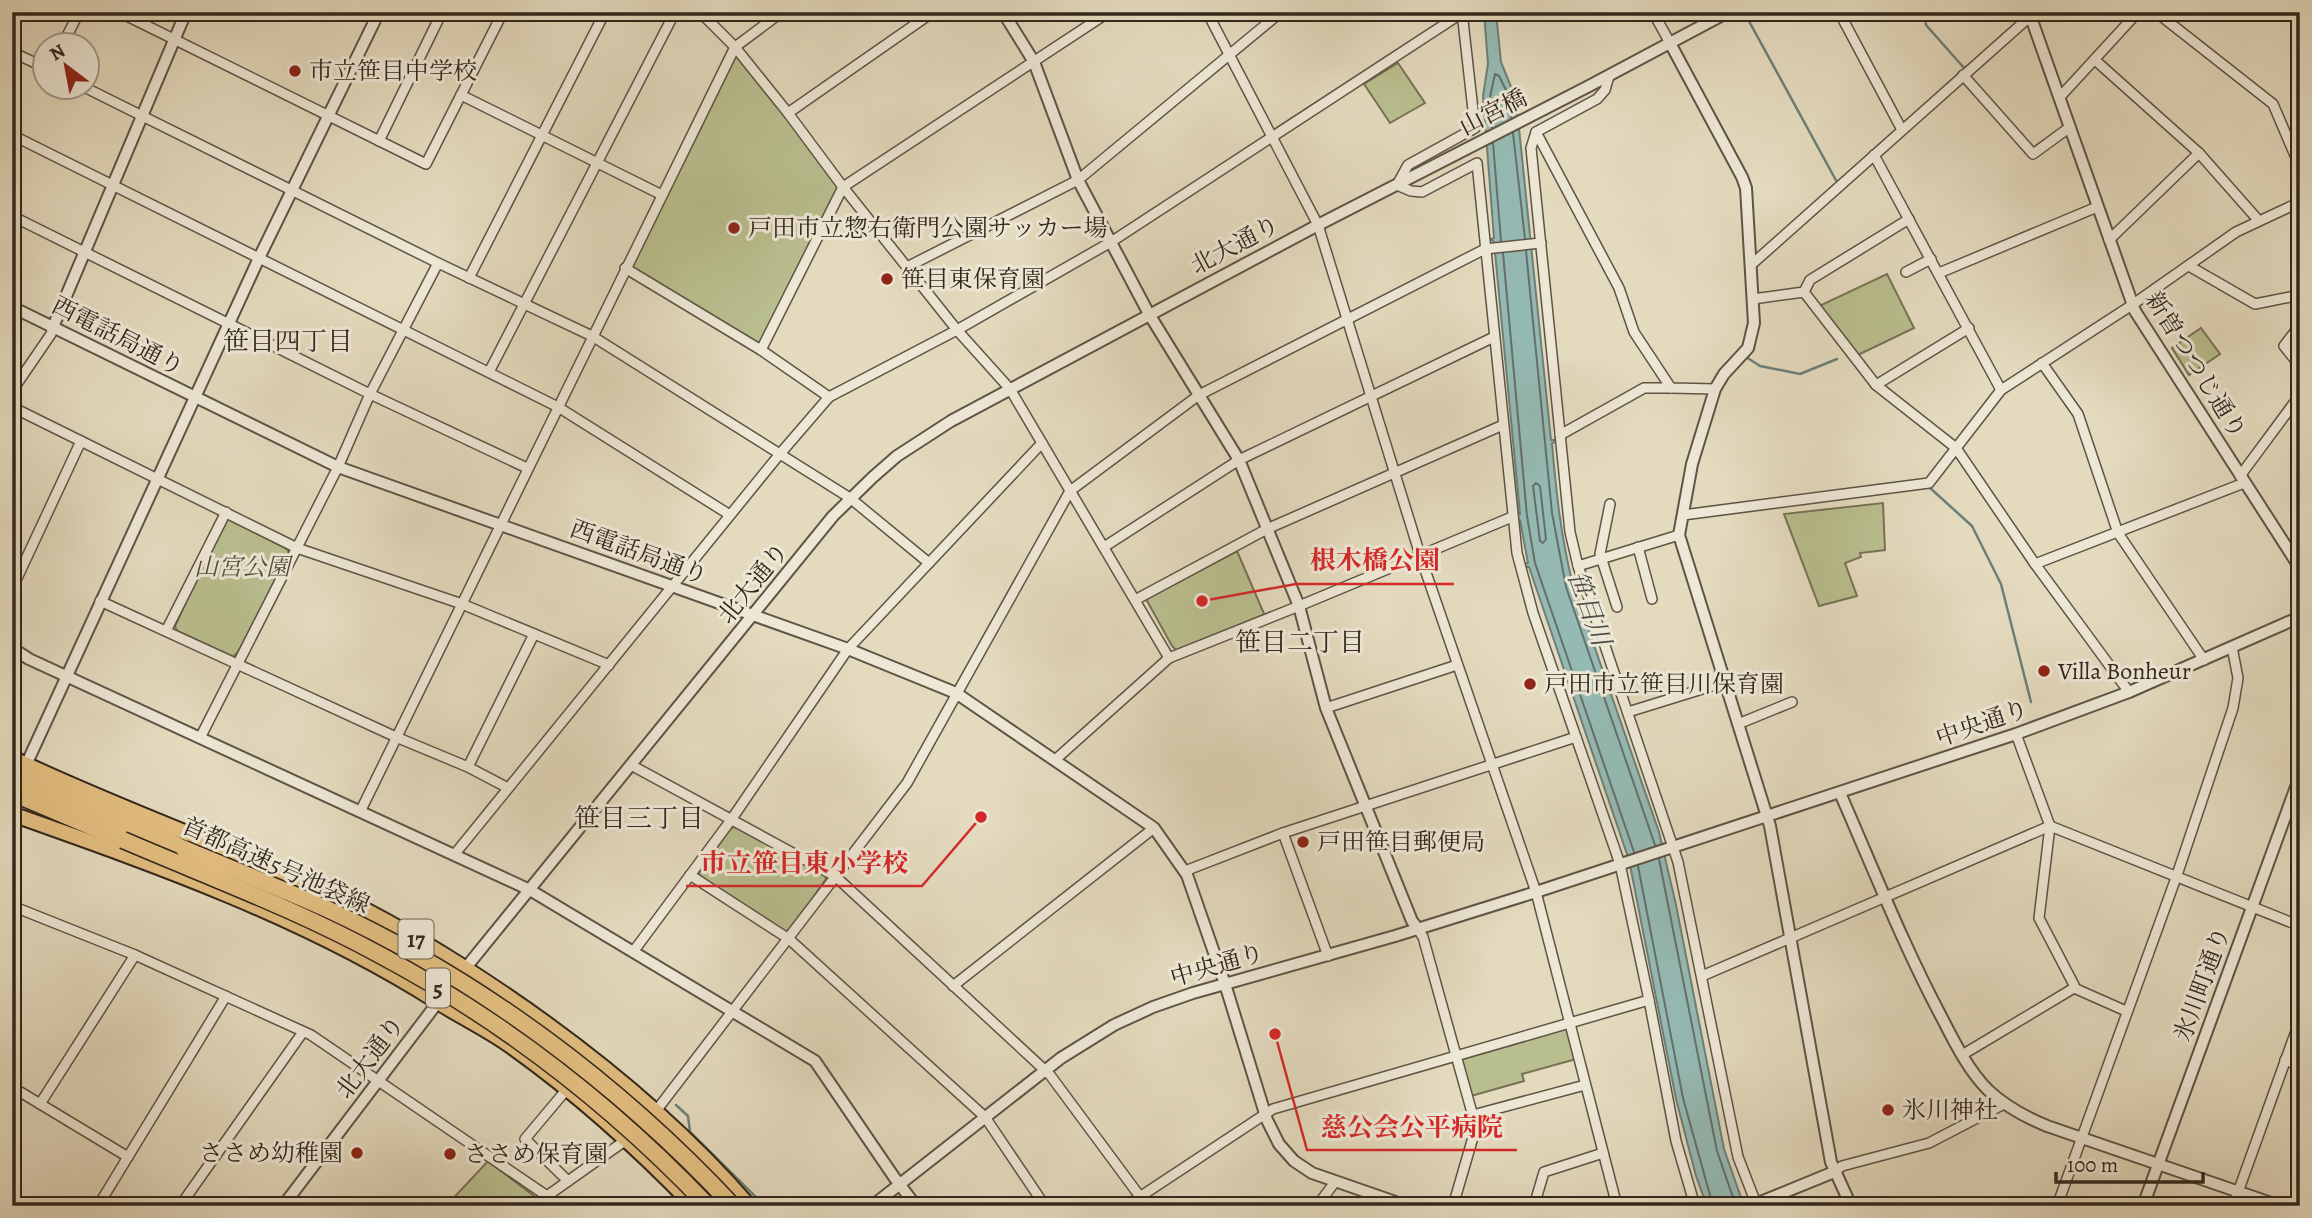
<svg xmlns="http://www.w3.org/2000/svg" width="2312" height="1218" font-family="Alegreya,'Noto Serif JP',serif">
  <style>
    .green { fill: #b9be8e; stroke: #767256; stroke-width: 2 }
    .water { fill: #95bab4; stroke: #6d7f78; stroke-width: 2 }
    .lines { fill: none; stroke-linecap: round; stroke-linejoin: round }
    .shore { stroke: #647068; stroke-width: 2 }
    .stream { stroke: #6d7f78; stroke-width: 2.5 }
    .minor-casing { stroke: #5e5445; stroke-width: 12 }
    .tertiary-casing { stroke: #5e5445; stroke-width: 14 }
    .trunk-casing { stroke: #32271d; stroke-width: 18 }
    .motorway-casing { stroke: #32271d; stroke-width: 19 }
    .minor { stroke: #ede7d5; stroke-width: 9 }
    .tertiary { stroke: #ede7d5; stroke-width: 10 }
    .trunk { stroke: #e2bd7f; stroke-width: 14 }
    .motorway { stroke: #e2bd7f; stroke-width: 16 }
    .motorway-bridge-casing { stroke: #32271d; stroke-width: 19; stroke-linecap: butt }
    .motorway-bridge { stroke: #e2bd7f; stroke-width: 16 }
    .poi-dot { fill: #8f2418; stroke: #ede7d5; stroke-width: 2.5 }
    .labels { text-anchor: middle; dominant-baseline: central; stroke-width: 6; stroke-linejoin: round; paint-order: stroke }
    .shield { fill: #ede7d5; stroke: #6a6154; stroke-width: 2 }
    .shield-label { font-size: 23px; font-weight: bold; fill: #32271d }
    .poi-label { font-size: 24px; fill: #32271d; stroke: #ede7d5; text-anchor: start }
    .street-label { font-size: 24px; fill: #32271d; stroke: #ede7d5 }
    .park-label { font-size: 24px; font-style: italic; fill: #544d39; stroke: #ede7d5 }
    .neighbourhood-label { font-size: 26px; fill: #32271d; stroke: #ede7d5 }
    .water-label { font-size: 26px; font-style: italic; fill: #4b4c43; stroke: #ede7d5 }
    .leader { fill: none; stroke: #d62828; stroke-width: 2.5 }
    .callout-dot { fill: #d62828; stroke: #ede7d5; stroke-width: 2.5 }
    .callout-label { font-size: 26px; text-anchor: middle; font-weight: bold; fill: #d62828; stroke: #ede7d5; stroke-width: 6; stroke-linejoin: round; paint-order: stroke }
  </style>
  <rect width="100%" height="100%" fill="#e4dabe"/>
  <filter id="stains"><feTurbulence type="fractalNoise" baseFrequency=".00286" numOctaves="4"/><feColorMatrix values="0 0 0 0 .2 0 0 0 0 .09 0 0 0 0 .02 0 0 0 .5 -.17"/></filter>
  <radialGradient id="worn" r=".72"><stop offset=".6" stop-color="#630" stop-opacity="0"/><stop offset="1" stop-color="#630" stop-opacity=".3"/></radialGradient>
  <g class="green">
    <path d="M735 47 843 187 761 350 625 268Z"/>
    <path d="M1398 63 1425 103 1390 123 1364 84Z"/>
    <path d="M1887 274 1914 328 1858 355 1819 306Z"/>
    <path d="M2201 328 2220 354 2189 375 2172 348Z"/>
    <path d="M1883 503 1885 550 1860 553 1861 557 1845 563 1857 596 1819 606 1784 514Z"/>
    <path d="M229 519 287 549 289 553 238 652 233 657 177 631 175 626 224 521Z"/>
    <path d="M1237 551 1265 616 1177 651 1172 646 1146 599Z"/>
    <path d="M737 826 825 875 826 879 789 932 785 933 700 878 699 873 731 828Z"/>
    <path d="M1567 1027 1576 1059 1522 1074 1524 1081 1471 1096 1460 1058Z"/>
    <path d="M488 1161 534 1196 535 1200 531 1206H446Z"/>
  </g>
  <path class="water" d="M1484 12H1496L1501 62 1516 99 1551 440H1556V442L1552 443C1556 491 1561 538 1573 585L1659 832 1676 905 1724 1149 1744 1206H1707L1696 1176 1676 1099 1629 860 1529 567H1525L1524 564 1528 563 1520 520 1517 518V515L1520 514 1494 242 1491 239 1494 238 1483 96 1488 64Z"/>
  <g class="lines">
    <g class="shore">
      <path d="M1492 128 1490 97 1495 74 1499 76 1508 94 1511 118"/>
      <path d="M1513 133 1525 239"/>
      <path d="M1493 143 1501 241"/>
      <path d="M1526 251 1552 513 1566 587 1655 845"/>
      <path d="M1503 253 1527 516 1535 563 1634 852"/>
      <path d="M1536 483 1540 486 1546 539 1543 543 1540 541 1533 486Z"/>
      <path d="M1659 859 1717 1151 1736 1206"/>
      <path d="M1638 866 1683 1098 1713 1206"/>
    </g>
    <g class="stream">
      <path d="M1744 12 1838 184"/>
      <path d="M1924 12 1926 25 1965 69"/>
      <path d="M1746 357 1760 366 1800 374 1837 359"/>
      <path d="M1929 487 1972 526 2001 584 2031 702"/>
      <path d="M676 1105 688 1116 690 1132 765 1206"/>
    </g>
    <defs>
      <g id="minor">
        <path d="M119 12 426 164 503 12"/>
        <path d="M700 12 735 47 788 113 843 187 957 330 1010 389 1169 658"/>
        <path d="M1207 12 1318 225 1421 558 1536 892 1617 1206"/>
        <path d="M1462 12 1475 128 1408 165 1397 185 1411 191 1422 192 1477 163 1517 553 1533 613 1620 864 1649 1000 1676 1141 1695 1206"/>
        <path d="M1653 12 1670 43"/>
        <path d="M1839 12 1902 130"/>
        <path d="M2156 12 2273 104 2300 167"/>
        <path d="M62 46 79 12"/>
        <path d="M12 52 46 68"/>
        <path d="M2095 60 2199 153 2259 221"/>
        <path d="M1963 75 2033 154 2070 127"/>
        <path d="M1609 76 1605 90 1597 99 1536 132 1531 148 1570 532 1578 566 1678 862 1738 1157 1757 1206"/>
        <path d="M86 88 438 263 592 336 850 498 929 563"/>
        <path d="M461 95 662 195"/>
        <path d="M2059 98 2138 12"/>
        <path d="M788 113 933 12"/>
        <path d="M1536 132 1619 288 1634 332 1671 388 1715 389"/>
        <path d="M12 135 558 407 730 515"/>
        <path d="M379 141 442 12"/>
        <path d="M1874 155 2001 390"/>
        <path d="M12 216 370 394 527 468"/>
        <path d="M2109 240 2199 153"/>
        <path d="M1751 265 2035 12"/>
        <path d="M2189 266 2255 304 2300 295"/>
        <path d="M907 267 1078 180 1281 12"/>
        <path d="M625 268 761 350 829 397"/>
        <path d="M1906 272 1931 259"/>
        <path d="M1939 273 2097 207"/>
        <path d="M469 278 605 12"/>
        <path d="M1804 292 1810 280 1909 219"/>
        <path d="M1753 299 1804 292 1876 385 1956 448 2035 564 2129 692"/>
        <path d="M2300 325 2284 346 2300 366"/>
        <path d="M761 350 843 187 1109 12"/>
        <path d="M2042 363 2078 414 2118 533 2204 660"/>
        <path d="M489 372 675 12"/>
        <path d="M1876 385 1969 328"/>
        <path d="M12 391 51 334 53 327"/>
        <path d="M12 407 297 548 462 604 609 665"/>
        <path d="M1560 435 1644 388H1671"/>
        <path d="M2240 476 2300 395"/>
        <path d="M1610 504 1600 554 1617 607"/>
        <path d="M1683 515 1929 483 2001 390 2132 305 2236 232 2300 202"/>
        <path d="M1104 547 1239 460 1494 337"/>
        <path d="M1638 547 1652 599"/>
        <path d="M2035 564 2244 483"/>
        <path d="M1578 566 1679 535"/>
        <path d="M12 589 81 441"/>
        <path d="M1135 600 1267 529 1503 425"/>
        <path d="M100 601 396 737 468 767 508 788"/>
        <path d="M166 631 226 512"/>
        <path d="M1326 708 1457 665"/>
        <path d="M1628 712 1725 682"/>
        <path d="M1738 724 1792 702"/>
        <path d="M2016 734 2050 826 2039 918 2074 985V988"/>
        <path d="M200 738 338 467 370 394 438 263"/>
        <path d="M1055 760 1169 658 1299 606 1512 517"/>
        <path d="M631 765 835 876 1050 1075 1147 1206"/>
        <path d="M468 767 534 634"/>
        <path d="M360 812 735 47 782 12"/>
        <path d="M1283 833 1328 956"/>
        <path d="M454 855 779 455 829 397 957 330 1111 242 1462 13"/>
        <path d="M1185 871 1283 833 1576 737"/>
        <path d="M690 875 789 939 985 1117 1045 1206"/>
        <path d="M12 906 135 955 311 1035 547 1196 555 1206"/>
        <path d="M1418 929 1423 937 1476 1127 1453 1206"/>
        <path d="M633 952 731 820 848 649 1042 443"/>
        <path d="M1702 976 2050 826 2300 926"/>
        <path d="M953 986 1154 828"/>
        <path d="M1962 1055 2074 988 2126 1011"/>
        <path d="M2285 1060 2300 1066"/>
        <path d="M12 1087 128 1157"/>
        <path d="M567 1089 525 1139 568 1181"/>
        <path d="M40 1104 135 955"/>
        <path d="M656 1111 907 783 1070 491 1199 395 1485 249 1541 243"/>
        <path d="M1473 1115 1585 1085"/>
        <path d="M1834 1172 1842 1166 1929 1143 2004 1104"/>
        <path d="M98 1206 226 996"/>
        <path d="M180 1206 303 1032"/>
        <path d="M540 1206 547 1196 626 1140"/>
        <path d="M1126 1206 1273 1109 1649 1000"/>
        <path d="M1317 1206 1335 1182"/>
        <path d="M1534 1206 1544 1172 1603 1153"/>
        <path d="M2057 1206 2177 875 2233 708 2238 678 2232 647"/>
        <path d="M2233 1206 2300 1020"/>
      </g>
      <g id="tertiary">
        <path d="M1003 12 1034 62 1078 180 1149 314 1239 460 1299 606 1326 708 1412 921 1418 929"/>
        <path d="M2029 12 2135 311 2300 568"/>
        <path d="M1670 43 1742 177 1746 188 1754 323 1748 348 1724 374 1715 389 1692 464 1679 535 1770 826 1831 1162 1851 1206"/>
        <path d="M12 307 338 467 848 649 956 693 1154 828 1187 875 1225 984 1267 1120 1279 1144 1294 1161 1312 1173 1407 1206"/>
        <path d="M53 327 186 12"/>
        <path d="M12 648 29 659 530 890 815 1061 894 1177 916 1206"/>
        <path d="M26 765 259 258 379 12"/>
        <path d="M1840 793C1873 868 1903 945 1942 1018 1955 1043 1968 1070 1988 1090 2006 1107 2025 1117 2047 1126L2280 1206"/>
        <path d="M283 1206 438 1002 833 516 873 477 897 456 951 421 1318 225 1589 86 1728 12"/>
        <path d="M872 1206 1061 1058 1114 1025 1153 1007 1193 993 1395 936 1536 892 2016 734 2129 692 2300 617"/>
        <path d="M1751 1206 1834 1172"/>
        <path d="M2143 1206 2300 776"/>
      </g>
      <g id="trunk">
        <path d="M12 758C115 807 222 845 325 891 372 911 417 938 460 965 565 1032 667 1111 749 1206"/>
        <path d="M12 783 182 855"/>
        <path d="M12 814C159 866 306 918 438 1002 463 1018 491 1031 515 1049 579 1095 639 1149 694 1206"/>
      </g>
      <g id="motorway">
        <path d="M12 769 124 818 184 849"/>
        <path d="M12 793 123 840"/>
      </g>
    </defs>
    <use href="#minor" class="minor-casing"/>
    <use href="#tertiary" class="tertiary-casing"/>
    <use href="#trunk" class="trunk-casing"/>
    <use href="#motorway" class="motorway-casing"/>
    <use href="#minor" class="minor"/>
    <use href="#tertiary" class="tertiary"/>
    <use href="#trunk" class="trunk"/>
    <use href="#motorway" class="motorway"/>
    <defs>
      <g id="motorway-bridge">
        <path d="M123 840C209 877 298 910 380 955 502 1020 613 1106 708 1206"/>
        <path d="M184 849C232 869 280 888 327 909 480 980 618 1083 733 1206"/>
      </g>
    </defs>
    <use href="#motorway-bridge" class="motorway-bridge-casing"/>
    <use href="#motorway-bridge" class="motorway-bridge"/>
  </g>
  <g class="poi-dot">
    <circle cx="295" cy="71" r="7"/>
    <circle cx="734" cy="228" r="7"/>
    <circle cx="887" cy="279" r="7"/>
    <circle cx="2044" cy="671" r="7"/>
    <circle cx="1530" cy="684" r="7"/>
    <circle cx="1303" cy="842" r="7"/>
    <circle cx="1888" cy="1110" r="7"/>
    <circle cx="357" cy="1153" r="7"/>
    <circle cx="450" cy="1154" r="7"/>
  </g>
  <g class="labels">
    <g class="shield">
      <rect x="398.5" y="919.5" width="35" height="39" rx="5"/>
      <rect x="426" y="968.5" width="24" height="39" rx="5"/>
    </g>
    <g class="shield-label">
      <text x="416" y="939">17</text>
      <text x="438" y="988">5</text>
    </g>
    <g class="poi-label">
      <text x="309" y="71">市立笹目中学校</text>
      <text x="748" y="228">戸田市立惣右衛門公園サッカー場</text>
      <text x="901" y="279">笹目東保育園</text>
      <text x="2058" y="671">Villa Bonheur</text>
      <text x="1544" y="684">戸田市立笹目川保育園</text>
      <text x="1317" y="842">戸田笹目郵便局</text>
      <text x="1902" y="1110">氷川神社</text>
      <text x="343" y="1153" text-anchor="end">ささめ幼稚園</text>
      <text x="464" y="1154">ささめ保育園</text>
    </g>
    <g class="street-label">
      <text transform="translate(1493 112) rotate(-27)">山宮橋</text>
      <text transform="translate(1235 245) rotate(-28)">北大通り</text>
      <text transform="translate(118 336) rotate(27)">西電話局通り</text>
      <text transform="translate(2196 365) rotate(58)">新曽つつじ通り</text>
      <text transform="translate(639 552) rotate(20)">西電話局通り</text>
      <text transform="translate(753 583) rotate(-51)">北大通り</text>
      <text transform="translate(1982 723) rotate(-19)">中央通り</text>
      <text transform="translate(276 865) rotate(24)">首都高速5号池袋線</text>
      <text transform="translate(1217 965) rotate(-16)">中央通り</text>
      <text transform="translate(2202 984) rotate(-70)">氷川町通り</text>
      <text transform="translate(370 1057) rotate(-53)">北大通り</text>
    </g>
    <g class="park-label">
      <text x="242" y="567">山宮公園</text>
    </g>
    <g class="neighbourhood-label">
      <text x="288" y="341">笹目四丁目</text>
      <text x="1300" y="642">笹目二丁目</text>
      <text x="639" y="818">笹目三丁目</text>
    </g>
    <g class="water-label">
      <text transform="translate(1589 608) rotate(70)">笹目川</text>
    </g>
  </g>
  <path class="leader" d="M1202 601L1296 584H1454M981 817L922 886H686M1275 1034L1307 1150H1517"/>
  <g class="callout-dot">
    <circle cx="1202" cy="601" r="7"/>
    <circle cx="981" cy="817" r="7"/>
    <circle cx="1275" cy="1034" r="7"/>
  </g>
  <g class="callout-label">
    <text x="1375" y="569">根木橋公園</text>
    <text x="804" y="872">市立笹目東小学校</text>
    <text x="1412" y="1136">慈公会公平病院</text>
  </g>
  <rect width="2312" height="1218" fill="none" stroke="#e4dabe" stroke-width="42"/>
  <rect x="14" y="14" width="2284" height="1190" fill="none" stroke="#32271d" stroke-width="3.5"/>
  <rect x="21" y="21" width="2270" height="1176" fill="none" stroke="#32271d" stroke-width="2"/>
  <g transform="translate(66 66) rotate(328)"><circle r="33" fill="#ede7d5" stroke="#a29a8b" stroke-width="2"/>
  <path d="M0-5L12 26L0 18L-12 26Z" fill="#8f2418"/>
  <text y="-10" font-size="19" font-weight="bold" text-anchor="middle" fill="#32271d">N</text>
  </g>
  <path d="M2056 1172v10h147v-10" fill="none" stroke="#32271d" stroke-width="3.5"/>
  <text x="2067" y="1172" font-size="21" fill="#32271d" stroke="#ede7d5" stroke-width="5" paint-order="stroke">100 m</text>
  <rect width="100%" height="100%" filter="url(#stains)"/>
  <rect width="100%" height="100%" fill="url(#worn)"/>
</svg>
